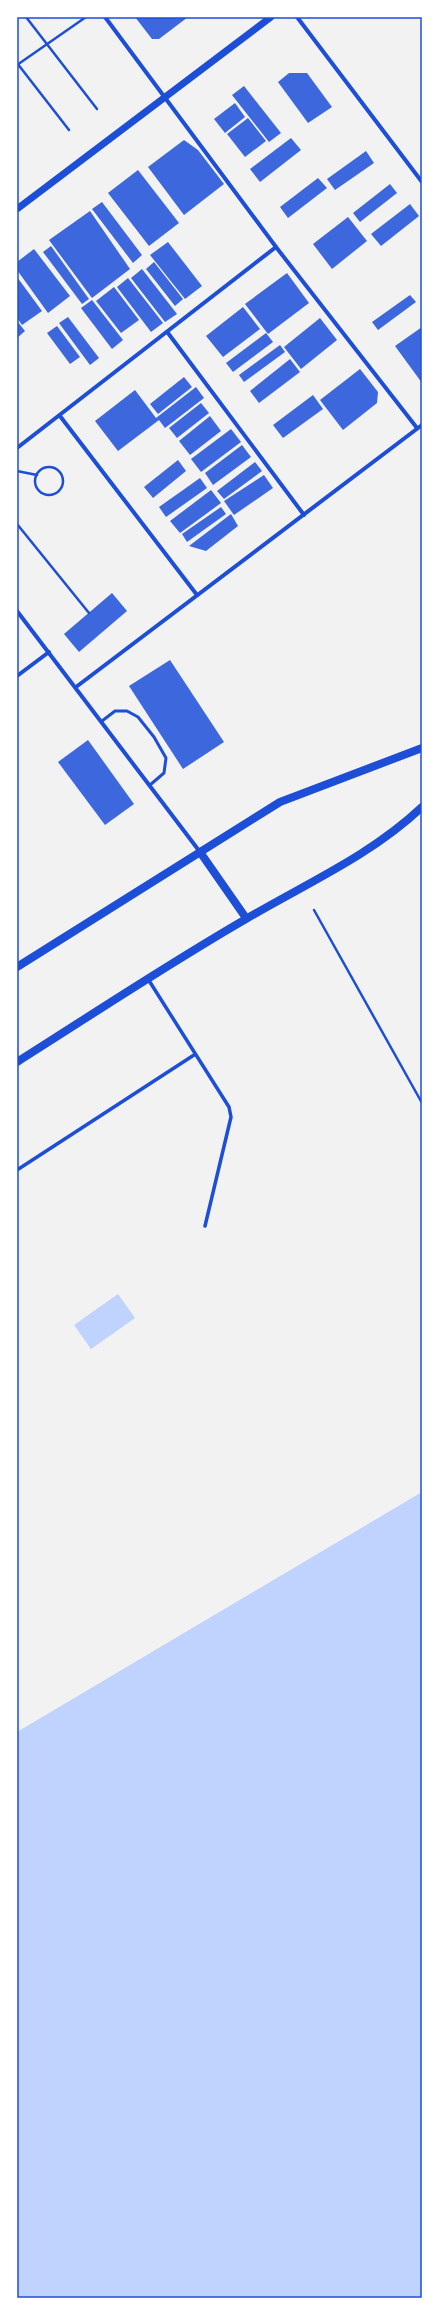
<svg xmlns="http://www.w3.org/2000/svg" width="439" height="2315" font-family="Rubik,sans-serif">
  <style>
    .water { fill: #bfd3fe }
    .building { fill: #3d67dc }
    .lines { fill: none; stroke-linecap: round; stroke-linejoin: round }
    .path { stroke: #1d4ed8; stroke-width: 2.5 }
    .service { stroke: #1d4ed8; stroke-width: 3 }
    .pedestrian { stroke: #1d4ed8; stroke-width: 3.5 }
    .minor { stroke: #1d4ed8; stroke-width: 4 }
    .tertiary { stroke: #1d4ed8; stroke-width: 7 }
    .secondary { stroke: #1d4ed8; stroke-width: 8 }
    .neatline { fill: none; stroke: #1d4ed8; stroke-width: 1.5 }
  </style>
  <rect width="100%" height="100%" fill="#f2f2f2"/>
  <g class="water">
    <path d="M118 1294 135 1318 91 1349 74 1325Z"/>
    <path d="M422 1492V2298H17V1732Z"/>
  </g>
  <g class="building">
    <path d="M135 17H188L159 39H152Z"/>
    <path d="M289 73H307L332 107 308 123 278 82Z"/>
    <path d="M244 86 281 133 269 142 232 95Z"/>
    <path d="M235 103 245 117 225 133 214 119Z"/>
    <path d="M248 118 266 141 245 157 227 134Z"/>
    <path d="M291 138 301 150 260 182 250 169Z"/>
    <path d="M184 140 198 150 224 184 184 215 148 167Z"/>
    <path d="M366 151 374 163 335 190 327 179Z"/>
    <path d="M138 170 179 223 149 246 108 193Z"/>
    <path d="M318 178 327 188 288 218 280 207Z"/>
    <path d="M390 184 397 193 360 222 353 213Z"/>
    <path d="M102 202 142 255 133 263 92 209Z"/>
    <path d="M410 204 419 216 381 246 371 234Z"/>
    <path d="M90 211 130 269 92 298 49 240Z"/>
    <path d="M348 217 367 241 332 269 313 244Z"/>
    <path d="M168 242 202 286 185 299 150 255Z"/>
    <path d="M51 246 89 299 82 304 43 252Z"/>
    <path d="M34 249 70 296 48 313 17 270V262Z"/>
    <path d="M154 262 183 299 175 306 146 269Z"/>
    <path d="M142 269 177 314 165 322 131 278Z"/>
    <path d="M287 273 309 303 268 334 245 304Z"/>
    <path d="M17 277 42 311 22 325 17 318Z"/>
    <path d="M128 278 163 323 151 332 117 287Z"/>
    <path d="M114 287 139 320 121 333 96 301Z"/>
    <path d="M410 295 416 302 378 330 372 322Z"/>
    <path d="M92 300 123 340 112 349 81 308Z"/>
    <path d="M243 307 260 329 223 357 206 336Z"/>
    <path d="M68 317 99 358 90 365 59 323Z"/>
    <path d="M320 318 337 340 301 369 284 347Z"/>
    <path d="M17 321 25 331 17 338Z"/>
    <path d="M57 326 80 357 70 364 47 333Z"/>
    <path d="M422 327V383L395 346Z"/>
    <path d="M266 333 273 342 233 372 226 363Z"/>
    <path d="M280 345 285 352 244 382 239 375Z"/>
    <path d="M290 359 300 372 259 403 250 391Z"/>
    <path d="M360 369 378 392 377 403 343 430 320 400Z"/>
    <path d="M184 377 192 387 158 414 150 404Z"/>
    <path d="M196 387 204 398 165 428 159 420 118 451 95 421 135 390 156 418Z"/>
    <path d="M313 395 323 409 283 438 273 425Z"/>
    <path d="M201 403 209 413 177 438 169 428Z"/>
    <path d="M210 416 221 431 190 455 179 441Z"/>
    <path d="M231 429 241 442 201 472 191 459Z"/>
    <path d="M242 445 251 457 213 485 205 473Z"/>
    <path d="M178 460 186 471 153 498 144 487Z"/>
    <path d="M255 462 262 471 224 499 217 491Z"/>
    <path d="M264 475 273 488 234 515 224 501Z"/>
    <path d="M200 478 207 488 166 517 159 507Z"/>
    <path d="M211 490 221 503 180 533 170 521Z"/>
    <path d="M221 507 226 514 187 542 182 534Z"/>
    <path d="M231 514 238 526 206 551 189 546Z"/>
    <path d="M112 593 127 611 79 652 64 634Z"/>
    <path d="M170 660 224 742 183 769 129 686Z"/>
    <path d="M88 740 134 804 105 825 58 762Z"/>
  </g>
  <g class="lines">
    <g class="path">
      <path d="M26 17 97 109"/>
      <path d="M17 63 69 130"/>
      <path d="M17 65 86 17"/>
      <circle cx="49" cy="481" r="14"/>
      <path d="M17 471 37 475"/>
      <path d="M17 524 89 613"/>
      <path d="M314 910 422 1103"/>
    </g>
    <path class="service" d="M102 721 115 711H127L138 717 154 737 166 758 164 773 150 785"/>
    <g class="pedestrian">
      <path d="M148 979 229 1107 231 1117 205 1226"/>
      <path d="M17 1170 194 1055"/>
    </g>
    <g class="minor">
      <path d="M105 17 276 247 417 428"/>
      <path d="M297 17 422 182"/>
      <path d="M168 333 304 515"/>
      <path d="M60 416 197 595"/>
      <path d="M17 448 276 247"/>
      <path d="M17 611 200 852"/>
      <path d="M17 676 49 652"/>
      <path d="M76 687 422 425"/>
    </g>
    <path class="tertiary" d="M17 209 271 17"/>
    <g class="secondary">
      <path d="M200 852 246 918"/>
      <path d="M17 967 280 802 422 748"/>
      <path d="M17 1062C93 1014 168 964 246 919 307 883 370 856 422 807"/>
    </g>
  </g>
  <rect width="439" height="2315" fill="none" stroke="#ffffff" stroke-width="36"/>
  <rect x="18" y="18" width="403" height="2279" class="neatline"/>
</svg>
